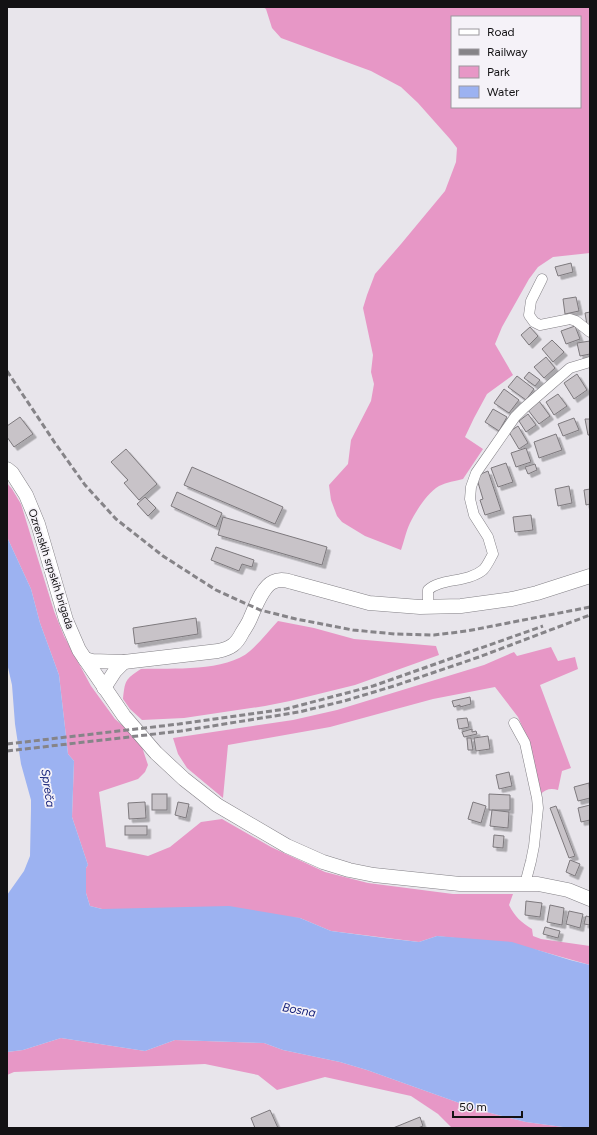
<svg xmlns="http://www.w3.org/2000/svg" width="597" height="1135" font-family="Figtree,sans-serif">
  <style>
    .green { fill: #e797c6; fill-rule: evenodd }
    .water { fill: #9cb2f1 }
    .building { fill: #c8c3c8; stroke: #7d797d; filter: url(#shadow) }
    .lines { fill: none; stroke-linecap: round; stroke-linejoin: round }
    .street-casing { stroke: #838086; stroke-width: 11 }
    .secondary-casing { stroke: #838086; stroke-width: 15 }
    .street { stroke: #fff; stroke-width: 10 }
    .secondary { stroke: #fff; stroke-width: 14 }
    .rail { stroke: #868488; stroke-width: 3; stroke-dasharray: 6 3; stroke-linecap: butt }
    .labels { text-anchor: middle; dominant-baseline: central; stroke-width: 3.5; stroke-linejoin: round; paint-order: stroke }
    .street-label { font-size: 11px; fill: #131214; stroke: #f5f2f8 }
    .water-label { font-size: 12px; font-style: italic; fill: #17237b; stroke: #f5f2f8 }
  </style>
  <defs>
    <filter id="shadow"><feDropShadow dx="3.5" dy="3.5" stdDeviation="0" flood-color="#0004"/></filter>
  </defs>
  <rect width="100%" height="100%" fill="#e8e5eb"/>
  <g class="green">
    <path d="M263 7H590V253L553 257 538 267 529 279 502 327 495 344 513 375 487 394 474 418 465 437 483 449 463 479C455 481 447 482 439 486 427 493 416 511 410 523 406 531 404 542 401 550L365 536 342 522 337 516 331 500 329 485 348 464 351 440 371 401 374 384 371 372 373 355 363 308 367 295 375 274 401 244 445 191 456 162 457 148 450 139 418 103 401 87 371 71 281 38 272 28 266 9ZM452 17H580V107H452Z"/>
    <path d="M7 483 12 489 21 504 54 611 64 636 91 686 115 719 140 741 148 765 145 772 138 779 99 792 106 847 148 856 170 847 201 822 222 819 271 847 325 872 368 883 453 894H513L509 905C515 917 521 922 532 929L533 936 541 939 590 946V965L537 950 464 939 437 936 419 942 331 931 300 918 102 909 90 906 86 893V868L88 865 72 817 74 761 68 754 59 675 40 623 31 589 7 537Z"/>
    <path d="M278 621 314 628 354 639 436 646 439 655 355 685 290 701 265 706 184 718 142 720 130 709 123 699C125 681 125 679 141 669 172 668 226 672 250 651 260 642 269 631 278 621Z"/>
    <path d="M551 647 558 661 575 657 578 669 540 685 571 768 562 771 558 790C551 788 545 789 540 795L528 740 518 717 495 687 433 699 330 727 228 745 223 798 187 768 178 754 173 738 293 720 337 710 484 665 514 652 517 656Z"/>
    <path d="M61 1038 145 1051 175 1040 264 1043 283 1050 340 1062 367 1070 479 1110 526 1122 563 1127 583 1128H452L438 1114 411 1096 325 1077 277 1090 258 1075 205 1064 14 1072 7 1075V1052L23 1050Z"/>
  </g>
  <path class="water" d="M7 537 31 589 40 623 59 675 68 754 74 761 72 817 88 865 86 868V893L90 906 102 909 229 906 300 918 331 931 384 938 419 942 437 936 512 942 570 960 590 965V1128L563 1127 526 1122 479 1110 367 1070 340 1062 283 1050 264 1043 175 1040 145 1051 61 1038 23 1050 7 1052V895L24 871 30 856 31 809V800L21 764 15 724 12 685 7 663Z"/>
  <g class="building">
    <path d="M571 263 573 272 558 276 555 267Z"/>
    <path d="M576 297 579 311 565 314 563 299Z"/>
    <path d="M590 312V325H587L585 313Z"/>
    <path d="M575 326 580 339 566 344 561 331Z"/>
    <path d="M530 327 538 336 529 345 521 335Z"/>
    <path d="M552 340 564 352 553 362 542 349Z"/>
    <path d="M590 341V354L580 356 577 343Z"/>
    <path d="M546 357 555 368 544 378 534 367Z"/>
    <path d="M529 372 540 380 535 386 524 378Z"/>
    <path d="M577 374 587 390 574 399 564 383Z"/>
    <path d="M517 376 534 389 526 400 508 387Z"/>
    <path d="M504 389 519 400 509 413 494 403Z"/>
    <path d="M558 394 567 406 554 415 546 402Z"/>
    <path d="M539 401 550 416 539 424 528 410Z"/>
    <path d="M493 409 507 417 499 431 485 422Z"/>
    <path d="M528 414 536 425 526 432 519 421Z"/>
    <path d="M20 417 33 434 14 447 7 437V426Z"/>
    <path d="M574 418 579 430 563 436 558 424Z"/>
    <path d="M585 419H590V435H588Z"/>
    <path d="M518 426 528 443 519 449 509 432Z"/>
    <path d="M556 434 562 450 539 458 534 442Z"/>
    <path d="M526 448 531 462 516 467 511 453Z"/>
    <path d="M126 449 157 484 139 500 124 483 128 480 111 462Z"/>
    <path d="M506 463 513 482 498 487 491 468Z"/>
    <path d="M535 464 537 470 528 474 525 467Z"/>
    <path d="M192 467 283 507 275 524 184 485Z"/>
    <path d="M488 471 501 510 485 515 480 500 483 499 476 476Z"/>
    <path d="M569 486 572 503 558 506 555 489Z"/>
    <path d="M590 489V504L586 505 584 490Z"/>
    <path d="M177 492 222 513 216 527 171 506Z"/>
    <path d="M145 497 156 508 148 516 137 504Z"/>
    <path d="M531 515 533 530 515 532 513 517Z"/>
    <path d="M223 517 327 547 322 565 218 535Z"/>
    <path d="M216 547 254 560 252 567 242 564 239 571 211 560Z"/>
    <path d="M196 618 198 634 135 644 133 628Z"/>
    <path d="M470 697 471 704 460 707V705L454 707 452 701Z"/>
    <path d="M467 718 469 727 459 729 457 719Z"/>
    <path d="M472 729V732L476 731 477 734 464 737 462 732Z"/>
    <path d="M488 736 490 749 476 751 474 738Z"/>
    <path d="M467 738H471L473 750H468Z"/>
    <path d="M509 772 512 786 499 789 496 775Z"/>
    <path d="M589 783 590 798 578 801 574 787Z"/>
    <rect x="152" y="794" width="15" height="16"/>
    <path d="M489 794 510 795V810H489Z"/>
    <path d="M145 802 146 818 129 819 128 803Z"/>
    <path d="M178 802 189 804 186 818 175 815Z"/>
    <path d="M473 802 486 806 481 823 468 819Z"/>
    <path d="M590 805V820L581 822 578 808Z"/>
    <path d="M556 806 575 856 569 858 550 808Z"/>
    <path d="M492 810 509 812 508 828 490 826Z"/>
    <rect x="125" y="826" width="22" height="9"/>
    <path d="M494 835 504 836 503 848 493 847Z"/>
    <path d="M570 860 580 864 575 876 566 872Z"/>
    <path d="M526 901 542 903 540 917 525 915Z"/>
    <path d="M550 905 564 908 562 925 547 922Z"/>
    <path d="M569 911 583 914 580 928 566 924Z"/>
    <path d="M586 916 590 917V925L584 924Z"/>
    <path d="M545 927 560 931 558 938 543 934Z"/>
    <path d="M270 1110 278 1128H255L251 1118Z"/>
    <path d="M420 1117 423 1126 418 1128H393Z"/>
  </g>
  <g class="lines">
    <defs>
      <g id="street">
        <path d="M542 279 531 301 529 315 534 322 540 325 570 319 576 321 590 332"/>
        <path d="M428 607V590C440 578 467 583 483 570 487 566 490 559 493 554L488 537 474 515 470 499 471 487 476 473 515 417 524 408 570 368 590 362"/>
        <path d="M514 723 525 743 537 798 538 808 534 846 531 861 525 884"/>
      </g>
      <g id="secondary">
        <path d="M7 469 12 473 26 495 38 524 66 620 79 650 85 659 124 716 156 753 184 779 217 805 287 846 323 862 349 870 374 875 460 884H538L568 890 590 899"/>
        <path d="M85 659 92 661 124 662 218 651C223 650 229 648 233 645 237 642 240 637 242 633 245 628 248 624 250 619 255 608 262 587 273 582 279 579 286 580 292 582L369 603 420 607 461 606 512 599 537 593 590 576"/>
        <path d="M104 688 115 671 124 662"/>
      </g>
    </defs>
    <use href="#street" class="street-casing"/>
    <use href="#secondary" class="secondary-casing"/>
    <use href="#street" class="street"/>
    <use href="#secondary" class="secondary"/>
    <g class="rail">
      <path d="M7 371 55 443 85 485 116 519 163 556 216 590 260 610 296 619 353 630 395 634 434 635 467 631 590 607"/>
      <path d="M7 744 179 724 286 709 373 686 543 626"/>
      <path d="M7 751 181 731 299 712 344 701 394 686 479 657 590 615"/>
    </g>
  </g>
  <g class="labels">
    <g class="street-label">
      <text transform="translate(51 569) rotate(72)">Ozrenskih srpskih brigada</text>
    </g>
    <g class="water-label">
      <text transform="translate(48 788) rotate(82)">Spreča</text>
      <text transform="translate(299 1010) rotate(10)">Bosna</text>
    </g>
  </g>
  <rect width="597" height="1135" fill="none" stroke="#131214" stroke-width="16"/>
  <rect x="451" y="16" width="130" height="92" fill="#f5f2f8" stroke="#9b989d"/>
  <rect x="459" y="29" width="20" height="6" fill="#ffffff" stroke="#9b989d"/>
  <text x="487" y="36" font-size="12" fill="#131214">Road</text>
  <rect x="459" y="49" width="20" height="6" fill="#868488" stroke="#9b989d"/>
  <text x="487" y="56" font-size="12" fill="#131214">Railway</text>
  <rect x="459" y="66" width="20" height="12" fill="#e797c6" stroke="#9b989d"/>
  <text x="487" y="76" font-size="12" fill="#131214">Park</text>
  <rect x="459" y="86" width="20" height="12" fill="#9cb2f1" stroke="#9b989d"/>
  <text x="487" y="96" font-size="12" fill="#131214">Water</text>
  <path d="M453 1111v6h69v-6" fill="none" stroke="#131214" stroke-width="2"/>
  <text x="459" y="1111" font-size="12" fill="#131214" stroke="#f5f2f8" stroke-width="3" paint-order="stroke">50 m</text>
</svg>
